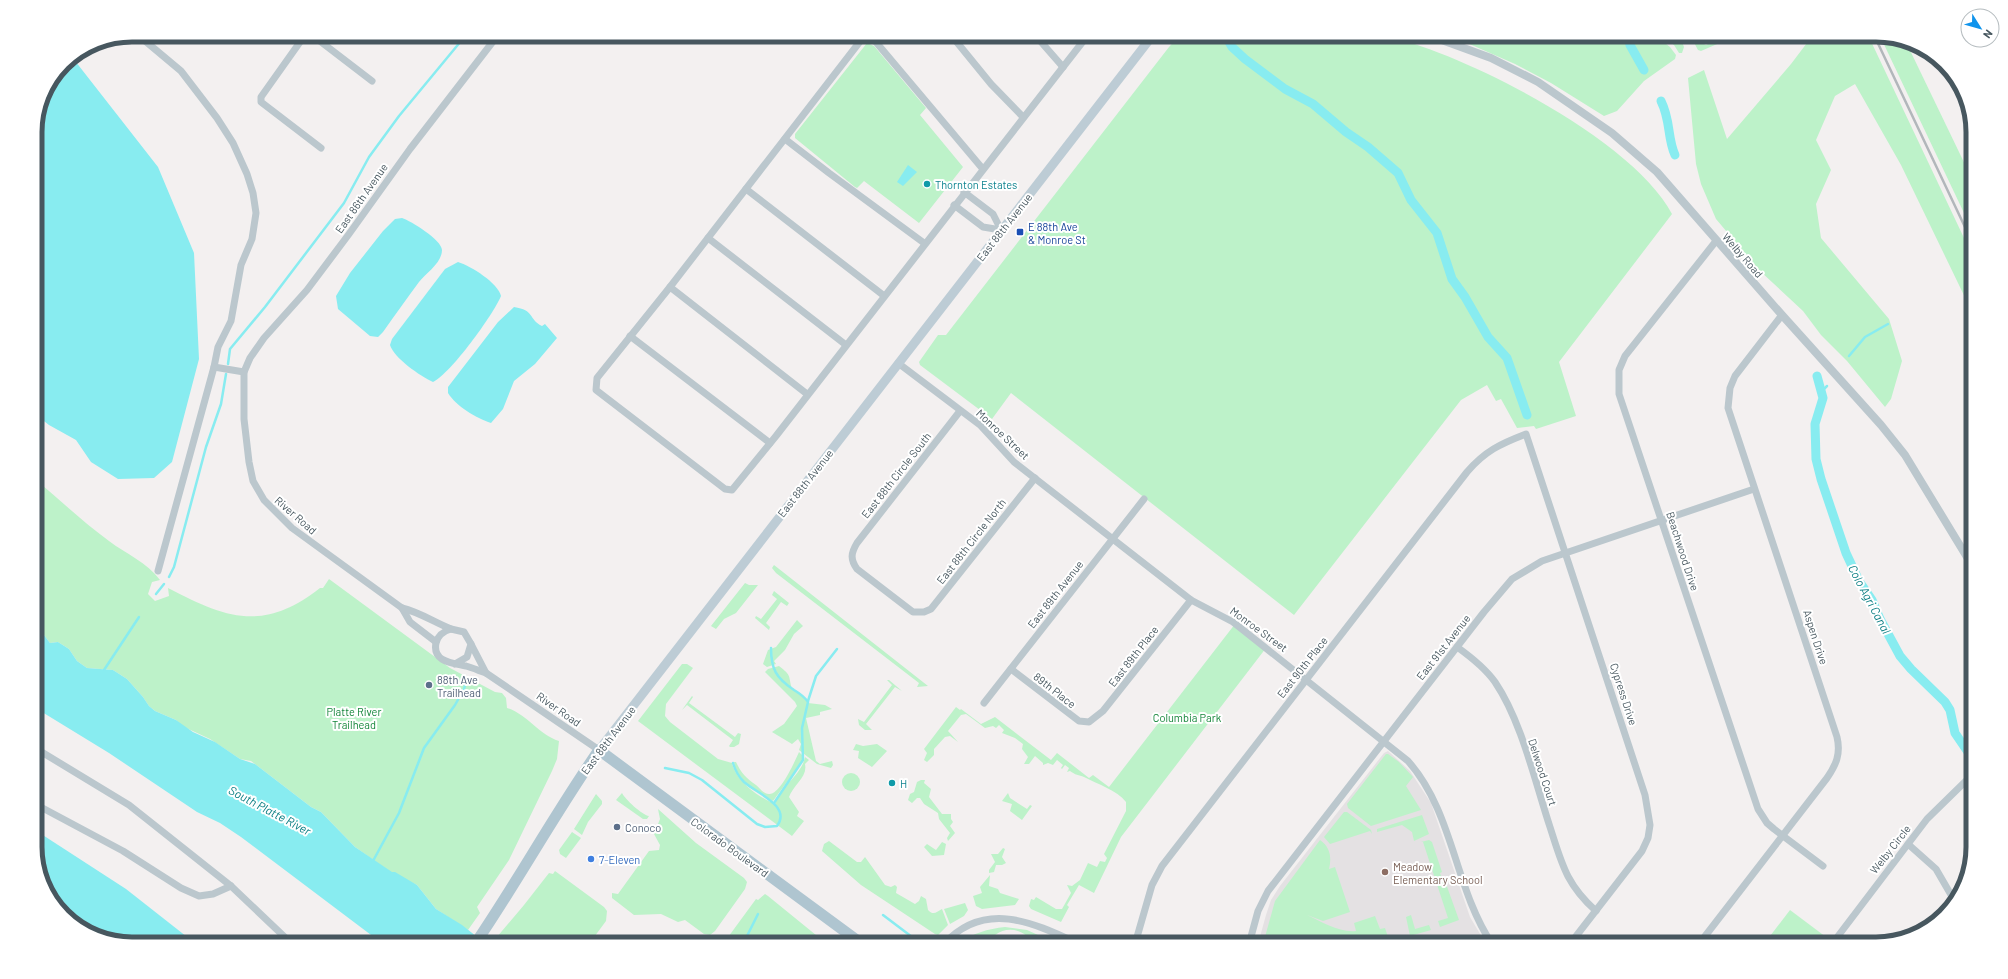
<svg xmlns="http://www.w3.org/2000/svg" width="2008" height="979" font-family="Barlow,sans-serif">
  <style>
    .education { fill: #e4e1e3 }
    .green { fill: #bdf2c9 }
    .water { fill: #88ecf0 }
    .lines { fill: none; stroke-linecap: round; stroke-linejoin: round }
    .stream { stroke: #88ecf0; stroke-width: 2.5 }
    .canal { stroke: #88ecf0; stroke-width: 9 }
    .minor { stroke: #bbc7cd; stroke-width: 7 }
    .tertiary { stroke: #bbc7cd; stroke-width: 8 }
    .secondary { stroke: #bdccd5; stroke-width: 9 }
    .primary { stroke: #afc5d0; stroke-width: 11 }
    .rail { stroke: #b2b7bb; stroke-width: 2.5 }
    .culture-dot { fill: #0f9aa8; stroke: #fff; stroke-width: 1.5 }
    .transit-dot { fill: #1a4fb4; stroke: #fff; stroke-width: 1.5 }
    .service-dot { fill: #5c6f8a; stroke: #fff; stroke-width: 1.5 }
    .shop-dot { fill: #3f7fe0; stroke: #fff; stroke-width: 1.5 }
    .education-dot { fill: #8d6e63; stroke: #fff; stroke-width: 1.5 }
    .labels { text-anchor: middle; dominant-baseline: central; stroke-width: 4; stroke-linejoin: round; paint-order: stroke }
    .culture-label { font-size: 11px; fill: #0d838f; stroke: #fff; text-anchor: start }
    .street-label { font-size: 11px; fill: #47575f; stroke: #fff }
    .transit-label { font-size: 11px; fill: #164399; stroke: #fff; text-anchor: start }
    .service-label { font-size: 11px; fill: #4e5e75; stroke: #fff; text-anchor: start }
    .park-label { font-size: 11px; fill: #138539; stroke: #fff }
    .shop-label { font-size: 11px; fill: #366cbe; stroke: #fff; text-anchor: start }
    .education-label { font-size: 11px; fill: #785e54; stroke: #fff; text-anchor: start }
    .water-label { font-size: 12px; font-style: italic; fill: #097d82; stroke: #fff }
    .rim { fill: none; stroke: #47575f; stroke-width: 5 }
  </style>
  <rect width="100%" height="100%" fill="#f3f0f0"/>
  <path class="education" d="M1388 751 1410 771 1431 803 1470 917 1486 944H1258L1266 915 1271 900 1280 886 1384 753Z"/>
  <g class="green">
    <path d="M1180 35C1227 35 1275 35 1322 35 1340 35 1365 32 1382 35 1463 52 1634 140 1672 214L1559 362 1576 416 1536 429 1534 426 1517 428 1501 399 1496 401 1487 385 1461 400 1294 615 1011 393 992 419 920 365 919 362 938 335H946L1169 47Z"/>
    <path d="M1449 35H1655L1670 47 1676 55 1675 59 1644 81 1617 111 1604 116 1551 83 1515 64Z"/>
    <path d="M1660 35H1672L1674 39 1680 36 1684 47 1682 53H1679L1674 45Z"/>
    <path d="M1690 35H1698L1702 43 1706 45 1726 35H1738L1701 51 1698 50Z"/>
    <path d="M1813 35H1868L1973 257V314L1901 165 1855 84 1835 96 1816 140 1831 170 1816 204 1821 238 1889 319 1902 361 1891 399 1885 407 1847 361 1821 335 1803 311 1760 271 1716 219 1701 184 1696 164 1688 78 1704 70 1727 139 1791 64Z"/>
    <path d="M1880 36 1906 42 1973 181V232Z"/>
    <path d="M867 43 874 46 926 108 920 115 963 167 919 223 864 181 857 188 855 187 795 138V134Z"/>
    <path d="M35 479C60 500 83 522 109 541 126 554 147 562 160 580L152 582 148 594 155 601 169 596 168 588C227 619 264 632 320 588H323L329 579 450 668 495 692 502 693 506 698 507 708C527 714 539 735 559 741L557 759 552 771 509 860 477 907 480 913 468 930 436 909 417 885 392 873 355 847 321 812 311 807 251 761 240 759 210 739 182 726 176 720 155 711 149 706 143 697 127 679 113 670 87 668 77 661 69 649 58 642 50 643 35 623Z"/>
    <path d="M774 565 928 686 917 687 919 683 776 573 772 568Z"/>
    <path d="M745 583 749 585H758L736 613 724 619 716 629 711 626Z"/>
    <path d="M774 591 789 603 787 606 781 602 766 623 770 627 769 630 755 618 756 616 761 619 777 599 772 595Z"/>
    <path d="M797 620 803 626 794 634 785 650 774 661 776 664 767 667 763 664 768 650 776 647Z"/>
    <path d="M1235 624 1266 648 1121 837 1094 893 1079 885 1067 905 1069 907 1061 922 1031 909 1029 906 1031 899 1034 900 1036 897 1056 909H1062L1071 893 1067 885 1072 886 1080 880 1088 863 1097 867 1100 861 1105 862 1107 858 1104 854 1126 811V802C1117 790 1097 784 1084 777 1079 775 1075 775 1070 771L1067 772 1069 768 1065 765 1062 769 1061 768 1063 765 1057 760 1053 765 1048 763 1043 765V763L1035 756 1029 764H1024L1028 757 1022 749 1023 744 1015 738 1002 733 1004 730 999 725 996 728 993 726 985 728 966 714 961 715 948 731 958 742 950 736 945 737 934 749V755L927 762 924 760 927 753 924 749 956 707 960 710 961 709 981 724 995 717 1051 760 1057 753 1089 778 1093 775 1109 787Z"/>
    <path d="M682 664H687L693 668 666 704 665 716 670 722 718 759 732 763C736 781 758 797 775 804 780 786 802 775 805 757L809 760 805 764C808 777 793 785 789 797L799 812 797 816 804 821 792 836 638 721Z"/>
    <path d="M779 666C792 676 788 675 792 689L802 696 808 703 825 705 832 709 820 712V715L806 718 816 761 820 764 832 761 833 765 831 768 817 764 799 750 801 744 798 739 792 744 772 732 784 724 797 706 795 702 765 672 768 669Z"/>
    <path d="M887 680H889L902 691 895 687 866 724 872 730H865L859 725 858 719 864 722 892 685Z"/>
    <path d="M692 696 693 697 689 703 735 737 738 733 741 734 739 744 734 747H730L729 746 733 740 687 705 682 710Z"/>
    <path d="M856 744 863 746 877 744 887 751 872 767 858 758 859 751 853 750Z"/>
    <path d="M799 752 804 757 803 760 773 801C759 792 736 781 734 762H736C741 773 746 778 756 785 760 788 763 794 769 794 780 795 795 761 799 752Z"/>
    <path d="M1386 754H1388L1399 762 1413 777 1406 786 1421 810 1371 826 1348 808 1347 804Z"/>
    <circle cx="851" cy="782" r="9"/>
    <path d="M921 780H925L924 783 931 789 929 797 942 814H951V819L953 822 950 826 955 833 948 841 947 838 950 833 939 819 938 813 924 804 920 798H917L912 803 908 800 910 794 914 792 917 782Z"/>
    <path d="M622 793C625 799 642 815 649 816L647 819H643L616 800Z"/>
    <path d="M1008 793 1010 798 1027 809 1030 805 1032 806 1022 820 1010 811 1012 804 1002 801Z"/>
    <path d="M596 794 602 801V804L588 822 582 835 574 829Z"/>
    <path d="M658 809 696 843 744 878 747 882 745 889 715 931 710 935 704 934 685 920 678 922 661 914 634 915 612 898V893L618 894 649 851 659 850 660 845 654 834 660 819Z"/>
    <path d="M1344 812H1347L1371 830 1372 834 1370 831 1330 844 1324 837Z"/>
    <path d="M1422 815 1429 834 1414 841 1412 832 1402 825 1377 832V829Z"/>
    <path d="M572 832 581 838 566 858 560 854 559 850Z"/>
    <path d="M1320 840C1330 847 1332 857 1329 869L1335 867 1350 912 1323 921 1307 915C1322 922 1340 933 1356 931L1354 923 1375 916 1380 929 1385 928 1388 937 1376 941 1375 944H1263L1275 901Z"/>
    <path d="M1429 840 1432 842 1442 872 1440 873 1443 881H1445L1459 920 1440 927 1438 921 1448 918 1423 842H1421Z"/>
    <path d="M829 841 857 862H861L865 857 885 885 891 887 895 885 897 887 896 893 915 904 919 901 921 896 926 899 928 910C934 916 936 912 942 909L948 925 938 935 935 934 861 885 822 851 824 844Z"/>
    <path d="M942 842 946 844 944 855 932 856 924 847 927 844 936 850Z"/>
    <path d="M1003 848 1005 849 1002 857 1006 863 1002 865H996L994 872 989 873V870L995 862 991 854H998Z"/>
    <path d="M555 871 604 907 607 911 606 921 589 944H491L524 905 549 873 553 874Z"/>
    <path d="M990 875 989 886 998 889 1000 893 1019 899 1015 905 982 909 976 906 973 896 982 893 980 887Z"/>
    <path d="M765 894 768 896 827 944H723L756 899 758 900Z"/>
    <path d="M965 903 968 910 964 916 950 924 944 909Z"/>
    <path d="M1790 910 1826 937 1824 944H1764Z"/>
    <path d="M1411 915 1415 929 1429 925 1431 930 1410 936 1406 917Z"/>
    <path d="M1005 927 1027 930 1038 935 1033 943C1025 930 1008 925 995 935L997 939 996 944H959C972 933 988 929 1005 927Z"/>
  </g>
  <g class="water">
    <path d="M72 57 158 167 194 253 199 359 172 462 154 478 118 479 91 462 76 440 49 425 35 414V125L42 94 63 63Z"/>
    <path d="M908 165 917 172 903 186 897 182Z"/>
    <path d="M402 218C411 221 442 240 442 250 442 263 426 273 419 282 407 298 395 315 383 332L378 337 370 336 338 309 336 296 350 273 383 231 395 219Z"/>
    <path d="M458 262C471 266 498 283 501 296 493 315 451 373 433 382 420 376 394 358 390 345L392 339 445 269Z"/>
    <path d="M514 307C535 310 528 319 542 326L545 324 557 338 535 364 514 381 503 409 491 423C476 418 456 406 448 393V387L498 322Z"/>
    <path d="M35 623 50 643 58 642 69 649 77 661 87 668 113 670 127 679 143 697 149 706 155 711 176 720 193 732 215 742 240 759 255 764 311 807 321 812 355 847 392 872H395L417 885 436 909 462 925 486 944H383L241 837 220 823 197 812 109 753 42 712 35 707Z"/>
    <path d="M35 830 126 889 196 944H132L89 934 51 901 35 854Z"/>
  </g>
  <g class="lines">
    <g class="stream">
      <path d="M1849 356 1865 337 1888 324"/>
      <path d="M228 364 230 349 265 307 344 203 369 157 399 116 466 35"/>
      <path d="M1822 391 1827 386"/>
      <path d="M169 577 174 567 206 447 221 404 226 374"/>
      <path d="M156 594 164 584"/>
      <path d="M771 648C771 669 776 678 794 690 799 693 804 696 808 702L802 728 803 760 774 803"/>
      <path d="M104 670 139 617"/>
      <path d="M808 701 816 676 837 649"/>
      <path d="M665 768 689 773 702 780 757 824 765 827 777 826C792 806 756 793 744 782 738 776 735 770 733 763"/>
      <path d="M373 861 399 813 424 748 455 705 464 689 467 679"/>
      <path d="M883 915 920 943"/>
      <path d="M743 944 758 914"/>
    </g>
    <g class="canal">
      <path d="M1225 35 1232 47 1245 59 1285 89 1313 104 1346 132 1368 147 1398 173 1411 200 1437 233 1452 279 1465 297 1488 337 1507 358 1527 415"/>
      <path d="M1628 35 1630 45 1644 70"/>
      <path d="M1661 101C1671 121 1667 137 1675 155"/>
      <path d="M1817 376 1823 398 1815 424 1816 459 1821 479 1846 553 1859 581 1872 600 1880 619 1900 656 1911 669 1945 702 1950 710 1955 733 1970 755"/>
      <path d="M1972 796 1973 799"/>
    </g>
    <g class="minor">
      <path d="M138 35 181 71 217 118 233 143 247 174 253 193 256 213 252 239 241 265 231 321 218 347 214 367 158 571"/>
      <path d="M305 35 261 97V102L321 148"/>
      <path d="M312 35 372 81"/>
      <path d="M865 35 670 287 597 378 596 390 725 489 732 490 776 436 1088 35"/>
      <path d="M870 35 982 168"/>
      <path d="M951 35 991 84 1023 117"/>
      <path d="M1035 35 1063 67"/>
      <path d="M785 139 829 173 924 243"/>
      <path d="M746 189 883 295"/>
      <path d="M964 192 993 214 1001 230"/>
      <path d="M954 205 983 227 1001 230"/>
      <path d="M708 238 846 345"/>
      <path d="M1716 241 1625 356 1619 370V394L1758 809 1767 823 1774 829 1823 866"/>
      <path d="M670 287 807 394"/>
      <path d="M630 336 770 443"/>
      <path d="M898 363 980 425 1014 462 1191 600 1233 622 1408 761C1454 813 1454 887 1492 944"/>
      <path d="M214 367 244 372"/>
      <path d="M960 411 857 543C851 553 850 559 857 569L913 612H924L931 609 1035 478"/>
      <path d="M402 608 410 622 436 642"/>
      <path d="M451 629C434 622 419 612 402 608L292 528 264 500 253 481 249 462 244 419V372L250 358 264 338 307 290 349 234 410 149 498 35"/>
      <path d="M471 644 486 673"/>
      <path d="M1457 647C1471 657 1485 668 1495 682 1522 722 1535 782 1550 827 1562 864 1566 884 1596 911"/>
      <path d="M455 664 467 657 471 644 464 632 451 629C444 631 438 635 436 643 432 662 453 663 466 666 473 668 480 671 486 673L599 750"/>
      <path d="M1011 669 1079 721 1089 722 1103 711 1191 600"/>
      <path d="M984 703 1144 499"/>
      <path d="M35 748 129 805 231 886 292 944"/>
      <path d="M35 804 123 851 181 888 199 896 213 894 231 886"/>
      <path d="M1908 844 1936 869 1954 900"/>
      <path d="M944 944C985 899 1034 923 1079 944"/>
      <path d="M1135 944 1152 885 1162 866 1467 472C1485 451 1500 444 1526 434L1645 795 1650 825 1648 838 1642 851 1570 944"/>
      <path d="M1249 944 1258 911 1268 891 1484 612 1512 579 1542 561 1754 489"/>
      <path d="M1699 944 1827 778C1836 765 1841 754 1837 737L1728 408 1730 388 1735 376 1782 315"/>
      <path d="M1832 944 1927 819 1973 774"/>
    </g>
    <path class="tertiary" d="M1428 35 1491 58 1538 82 1612 133 1657 172 1782 315 1881 425 1905 455 1973 567"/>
    <path class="secondary" d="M599 750 1153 35"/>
    <path class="primary" d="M475 944C518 881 555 813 599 750L862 944"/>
    <path class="rail" d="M1874 35 1973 244"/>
  </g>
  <g class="culture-dot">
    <circle cx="927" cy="184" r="4"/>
    <circle cx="892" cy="783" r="4"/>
  </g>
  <rect class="transit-dot" x="1016" y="228" width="8" height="8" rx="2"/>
  <g class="service-dot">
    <circle cx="429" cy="685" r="4"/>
    <circle cx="617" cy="827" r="4"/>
  </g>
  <circle class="shop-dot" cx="591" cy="859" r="4"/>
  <circle class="education-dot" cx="1385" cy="872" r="4"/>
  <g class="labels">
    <g class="culture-label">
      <text x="935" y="184">Thornton Estates</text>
      <text x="900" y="783">H</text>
    </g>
    <g class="street-label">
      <text transform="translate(361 198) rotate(-55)">East 86th Avenue</text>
      <text transform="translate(1004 227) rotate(-52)">East 88th Avenue</text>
      <text transform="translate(1743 255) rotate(49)">Welby Road</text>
      <text transform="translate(1003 434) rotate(43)">Monroe Street</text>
      <text transform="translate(896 475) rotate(-52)">East 88th Circle South</text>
      <text transform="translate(805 483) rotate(-52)">East 88th Avenue</text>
      <text transform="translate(296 515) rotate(41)">River Road</text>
      <text transform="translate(971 541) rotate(-52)">East 88th Circle North</text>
      <text transform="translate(1683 551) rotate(72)">Beachwood Drive</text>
      <text transform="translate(1055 594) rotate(-52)">East 89th Avenue</text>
      <text transform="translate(1259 629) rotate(36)">Monroe Street</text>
      <text transform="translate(1816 637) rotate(72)">Aspen Drive</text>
      <text transform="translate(1443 647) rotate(-52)">East 91st Avenue</text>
      <text transform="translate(1133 656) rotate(-52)">East 89th Place</text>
      <text transform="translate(1302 667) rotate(-52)">East 90th Place</text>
      <text transform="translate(1055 690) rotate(38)">89th Place</text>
      <text transform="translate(1624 694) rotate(72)">Cypress Drive</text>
      <text transform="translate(559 709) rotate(35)">River Road</text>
      <text transform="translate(608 740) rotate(-53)">East 88th Avenue</text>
      <text transform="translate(1543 772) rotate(72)">Delwood Court</text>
      <text transform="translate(730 847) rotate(36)">Colorado Boulevard</text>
      <text transform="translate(1890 849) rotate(-52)">Welby Circle</text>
    </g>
    <g class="transit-label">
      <text x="1028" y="226">E 88th Ave<tspan x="1028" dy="13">&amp; Monroe St</tspan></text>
    </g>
    <g class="service-label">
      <text x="437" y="679">88th Ave<tspan x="437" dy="13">Trailhead</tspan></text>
      <text x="625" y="827">Conoco</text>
    </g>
    <g class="park-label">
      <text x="354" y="711">Platte River<tspan x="354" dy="13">Trailhead</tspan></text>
      <text x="1187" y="717">Columbia Park</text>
    </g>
    <g class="shop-label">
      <text x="599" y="859">7-Eleven</text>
    </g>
    <g class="education-label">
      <text x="1393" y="866">Meadow<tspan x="1393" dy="13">Elementary School</tspan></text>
    </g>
    <g class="water-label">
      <text transform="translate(1870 599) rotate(62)">Colo Agri Canal</text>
      <text transform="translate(270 810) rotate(28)">South Platte River</text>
    </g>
  </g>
  <path d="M0 0H2008V979H0ZM132 42H1876A90 90 0 0 1 1966 132V847A90 90 0 0 1 1876 937H132A90 90 0 0 1 42 847V132A90 90 0 0 1 132 42Z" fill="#fff" fill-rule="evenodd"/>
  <path class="rim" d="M132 42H1876A90 90 0 0 1 1966 132V847A90 90 0 0 1 1876 937H132A90 90 0 0 1 42 847V132A90 90 0 0 1 132 42Z"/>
  <g transform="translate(1980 28) rotate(127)"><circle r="19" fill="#ffffff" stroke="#b5bcbf"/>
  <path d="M0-3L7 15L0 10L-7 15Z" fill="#1094ec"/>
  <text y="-6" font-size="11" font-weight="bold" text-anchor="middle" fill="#47575f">N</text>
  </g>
</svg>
